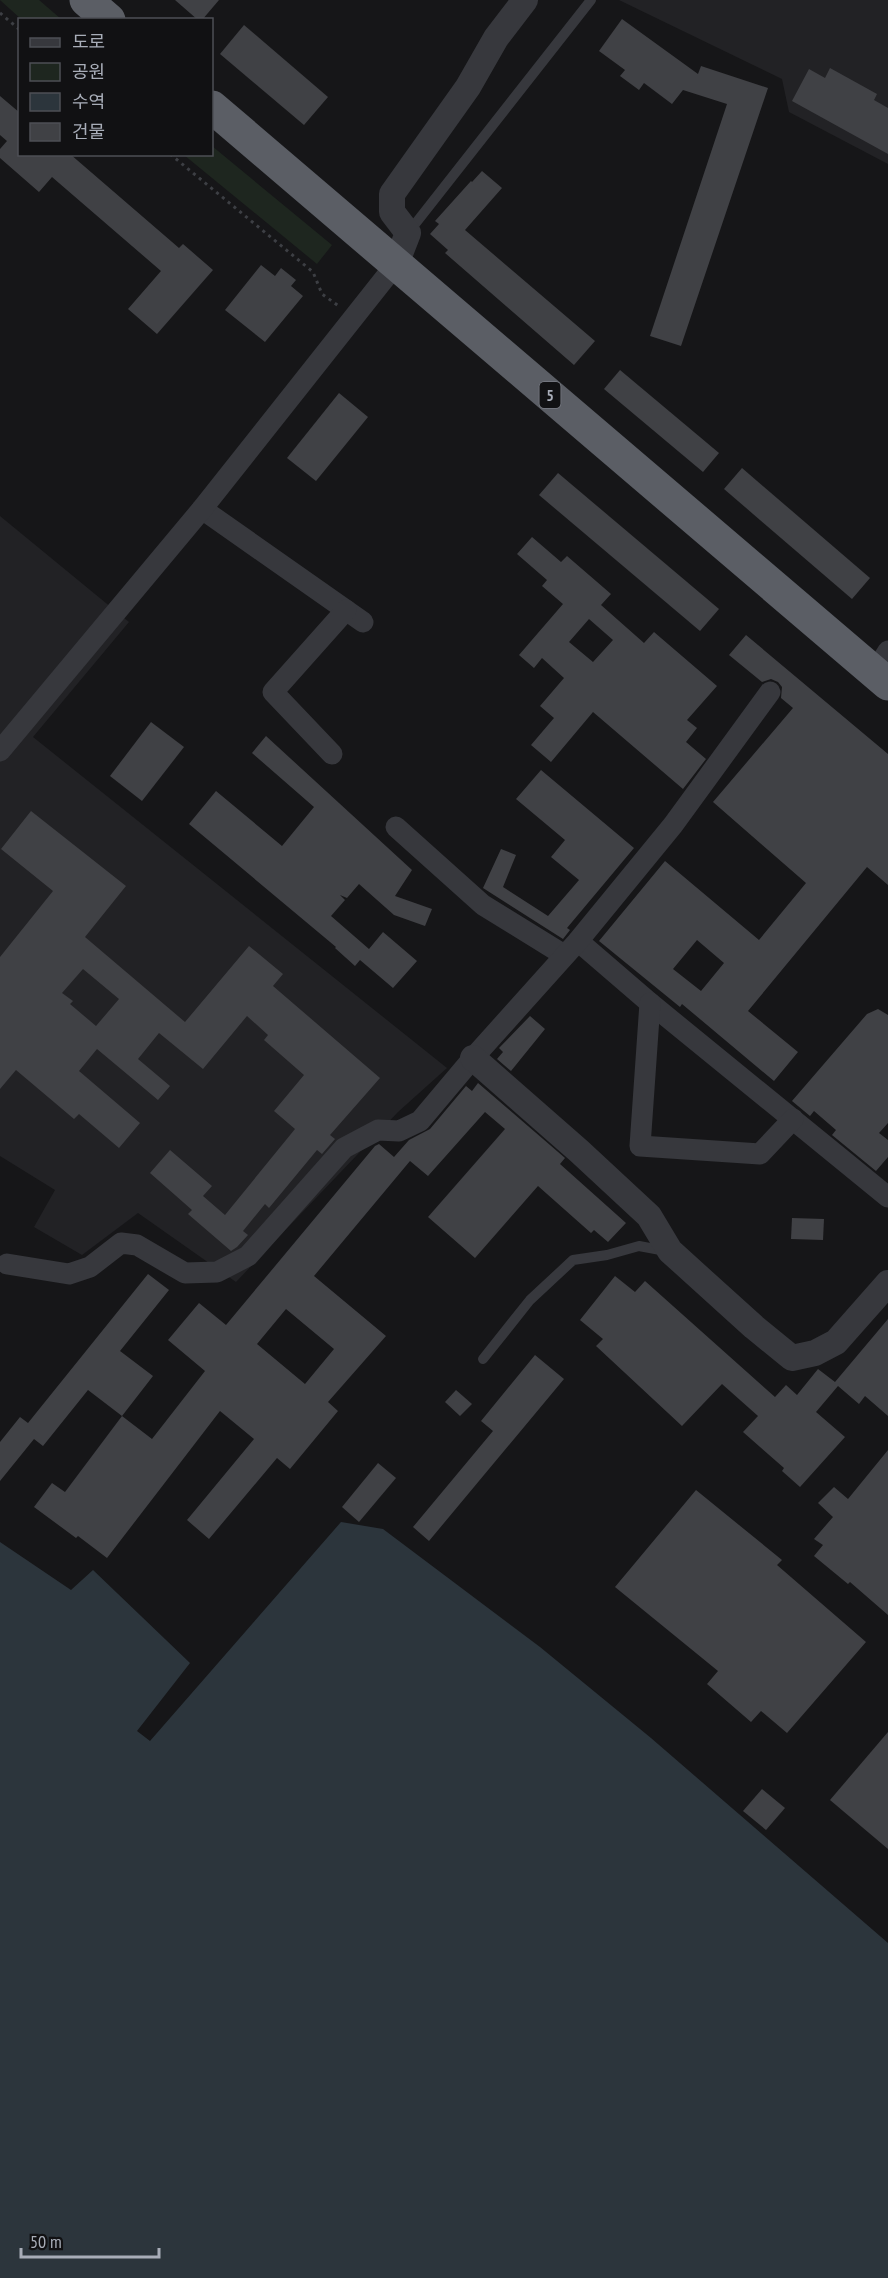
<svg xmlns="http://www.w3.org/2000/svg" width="888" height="2278" font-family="'PT Sans Narrow','Noto Sans KR',sans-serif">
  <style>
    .built { fill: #222225 }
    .green { fill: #1e261f }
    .water { fill: #2c353c }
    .building { fill: #404145; fill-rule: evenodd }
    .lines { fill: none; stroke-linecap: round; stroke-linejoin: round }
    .path { stroke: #3d3f44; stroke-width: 3; stroke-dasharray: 3 4.5; stroke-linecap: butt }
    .service { stroke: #37383d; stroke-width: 10 }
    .minor { stroke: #37383d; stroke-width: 21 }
    .tertiary { stroke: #37383d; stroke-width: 26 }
    .trunk { stroke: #5b5e65; stroke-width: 33 }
    .labels { text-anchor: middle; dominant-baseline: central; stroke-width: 5; stroke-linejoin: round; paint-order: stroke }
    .shield { fill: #111113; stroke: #7b7e86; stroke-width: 1.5 }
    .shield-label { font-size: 16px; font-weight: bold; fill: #a8adb8 }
  </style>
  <rect width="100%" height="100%" fill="#161618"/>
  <g class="built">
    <path d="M619 0H888V164L789 112 782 79Z"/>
    <path d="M0 516 129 622 33 737 447 1068 398 1112 236 1282 138 1213 82 1255 34 1227 55 1190 0 1156Z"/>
  </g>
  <g class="green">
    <path d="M0 0H39L61 19H21Z"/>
    <path d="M212 146 332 245 317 264 184 155 212 154Z"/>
  </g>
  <path class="water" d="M341 1522 383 1529 540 1647 651 1738 888 1943V2278H0V1542L71 1590 93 1570 190 1663 137 1731 150 1741Z"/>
  <g class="building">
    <path d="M175 0H219L202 20H198Z"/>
    <path d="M622 19 698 74 701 66 768 88 681 346 650 336 727 104 683 90 672 104 644 83 639 90 620 76 625 70 599 51Z"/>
    <path d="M244 25 328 97 304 125 220 54Z"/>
    <path d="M830 68 877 94 874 100 888 108V154L792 101 809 69 825 78Z"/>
    <path d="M0 96 20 113V154H70L179 248 183 244 213 270 157 334 128 309 161 271 52 177 39 192 0 158V149L7 141 0 135Z"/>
    <path d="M482 171 502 188 465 230 595 341 574 365 445 253 448 250 430 234 439 224 435 221 471 181 472 182Z"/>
    <path d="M261 265 275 276 281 268 296 280 291 286 303 296 265 342 225 310Z"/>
    <path d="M620 370 719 453 703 472 604 389Z"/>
    <path d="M339 393 368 417 316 481 287 458Z"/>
    <path d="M742 468 870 578 852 599 724 489Z"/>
    <path d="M558 473 719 609 700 631 539 495Z"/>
    <path d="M532 537 561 562 567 556 611 594 601 605 644 643 654 632 717 686 687 720 697 728 686 742 706 759 683 789 593 712 551 762 531 745 554 718 540 706 564 678 542 658 534 668 519 655 563 604 542 586 547 580 517 554ZM589 619 613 640 593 662 569 642Z"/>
    <path d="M746 635 888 754V885L867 867 748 1011 798 1052 774 1081 682 1004 680 1007 599 941 665 861 759 940 806 883 713 802 793 708 781 698 782 687 778 682 771 679 762 682 729 655ZM697 940 724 963 701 991 673 969Z"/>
    <path d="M151 722 184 747 142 801 110 776Z"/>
    <path d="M266 736 412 870 395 896 432 909 425 926 394 915 359 884 347 898 340 895 345 900 331 916 369 949 383 932 417 961 393 988 360 960 355 966 335 948 336 947 189 824 216 791 282 846 314 807 252 753Z"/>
    <path d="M541 770 634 848 567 928 570 930 563 939 483 888 501 849 516 855 503 887 548 916 579 880 551 857 565 840 516 799Z"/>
    <path d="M31 811 126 886 85 937 185 1022 249 946 283 974 273 986 380 1078 330 1135 335 1139 322 1154 317 1150 269 1208 265 1204 243 1231 248 1235 237 1247 231 1251 188 1214 192 1210 150 1173 170 1150 212 1186 203 1196 225 1215 295 1129 274 1111 304 1075 264 1040 268 1035 247 1016 203 1069 159 1033 138 1059 170 1086 158 1100 97 1049 79 1071 140 1123 119 1148 79 1114 74 1119 16 1070 0 1089V957L53 891 1 849ZM83 969 119 999 96 1026 70 1004 73 1001 62 993Z"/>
    <path d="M878 1009 888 1015V1123L879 1133 888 1140V1157L876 1171 832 1135 836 1130 814 1111 810 1116 792 1101 867 1014Z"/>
    <path d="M530 1016 545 1029 511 1071 497 1059 503 1052 499 1048Z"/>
    <path d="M478 1083 565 1158 560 1164 626 1223 608 1242 594 1230 591 1233 538 1186 475 1258 428 1217 505 1129 485 1112 428 1176 410 1161 314 1276 386 1336 328 1402 338 1411 290 1469 277 1458 209 1539 187 1520 254 1439 220 1411 107 1558 78 1536 76 1538 34 1507 52 1483 65 1492 122 1416 152 1439 205 1371 168 1340 199 1303 226 1325 375 1146 379 1144 394 1157 409 1140 430 1129 466 1086 472 1091ZM286 1309 334 1349 305 1384 257 1344Z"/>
    <path d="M792 1218 824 1219 823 1240 791 1239Z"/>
    <path d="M148 1274 169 1290 120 1351 153 1376 122 1416 88 1390 43 1446 34 1439 0 1481V1442L20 1417 28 1423Z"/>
    <path d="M615 1276 635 1292 645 1281 775 1397 786 1385 797 1395 818 1369 835 1382 888 1319V1416L865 1396 859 1404 838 1386 816 1412 845 1437 800 1487 782 1471 784 1468 743 1432 758 1416 722 1384 682 1426 596 1346 603 1339 580 1320Z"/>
    <path d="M535 1355 564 1379 429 1541 413 1527 493 1431 481 1421Z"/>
    <path d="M456 1390 472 1404 460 1416 445 1402Z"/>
    <path d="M888 1450V1615L850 1582 848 1584 814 1556 823 1545 814 1539 833 1517 818 1503 834 1487 848 1499Z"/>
    <path d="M378 1463 396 1478 359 1522 342 1507Z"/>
    <path d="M696 1490 782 1560 777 1565 866 1642 787 1733 761 1711 751 1722 707 1684 718 1671 615 1587Z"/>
    <path d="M888 1732V1849L830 1800Z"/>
    <path d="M762 1789 785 1808 766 1830 743 1811Z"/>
  </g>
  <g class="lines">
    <g class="path">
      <path d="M0 13 20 30"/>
      <path d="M170 154 313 272 322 294 340 307"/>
    </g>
    <g class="service">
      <path d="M408 233 591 0"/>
      <path d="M483 1359 530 1300 573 1260 607 1255 639 1246 666 1251"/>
    </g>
    <g class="minor">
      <path d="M202 509 363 622"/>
      <path d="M875 672 888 651"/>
      <path d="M0 751 202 509 396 264"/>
      <path d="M332 754 273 692 346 610"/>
      <path d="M396 827 483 905 564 955"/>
      <path d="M578 941 650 1003 888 1197"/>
      <path d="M650 1003 640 1146 760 1154 793 1119"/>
      <path d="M7 1264 69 1274 90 1267 121 1243 137 1245 185 1273 217 1272 248 1256 344 1148 378 1130 399 1131 420 1121 473 1058 578 941 673 825 770 692"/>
    </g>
    <g class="tertiary">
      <path d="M396 264 408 233 392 212V194L468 87 496 38 525 0"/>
      <path d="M473 1058 579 1151 649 1216 670 1251 754 1327 792 1358 815 1353 836 1342 888 1283"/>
    </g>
    <g class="trunk">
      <path d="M86 0 109 20"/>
      <path d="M212 107 888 684"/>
    </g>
  </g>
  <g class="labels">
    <rect class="shield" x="539.5" y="382" width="21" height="26" rx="4.5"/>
    <g class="shield-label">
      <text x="550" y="395">5</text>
    </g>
  </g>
  <rect x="18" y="18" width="195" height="138" fill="#111113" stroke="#4d4f55" stroke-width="1.5"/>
  <rect x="30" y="38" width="30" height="9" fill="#37383d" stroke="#4d4f55" stroke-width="1.5"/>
  <text x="72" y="48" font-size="18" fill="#a8adb8">도로</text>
  <rect x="30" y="63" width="30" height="18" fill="#1e261f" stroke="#4d4f55" stroke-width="1.5"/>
  <text x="72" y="78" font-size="18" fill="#a8adb8">공원</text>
  <rect x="30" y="93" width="30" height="18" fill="#2c353c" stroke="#4d4f55" stroke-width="1.5"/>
  <text x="72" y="108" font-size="18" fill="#a8adb8">수역</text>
  <rect x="30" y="123" width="30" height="18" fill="#404145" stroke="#4d4f55" stroke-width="1.5"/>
  <text x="72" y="138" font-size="18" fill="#a8adb8">건물</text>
  <path d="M21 2248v9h138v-9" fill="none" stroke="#a8adb8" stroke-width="3"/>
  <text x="30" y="2248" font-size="18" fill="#a8adb8" stroke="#111113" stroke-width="4.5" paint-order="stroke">50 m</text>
</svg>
